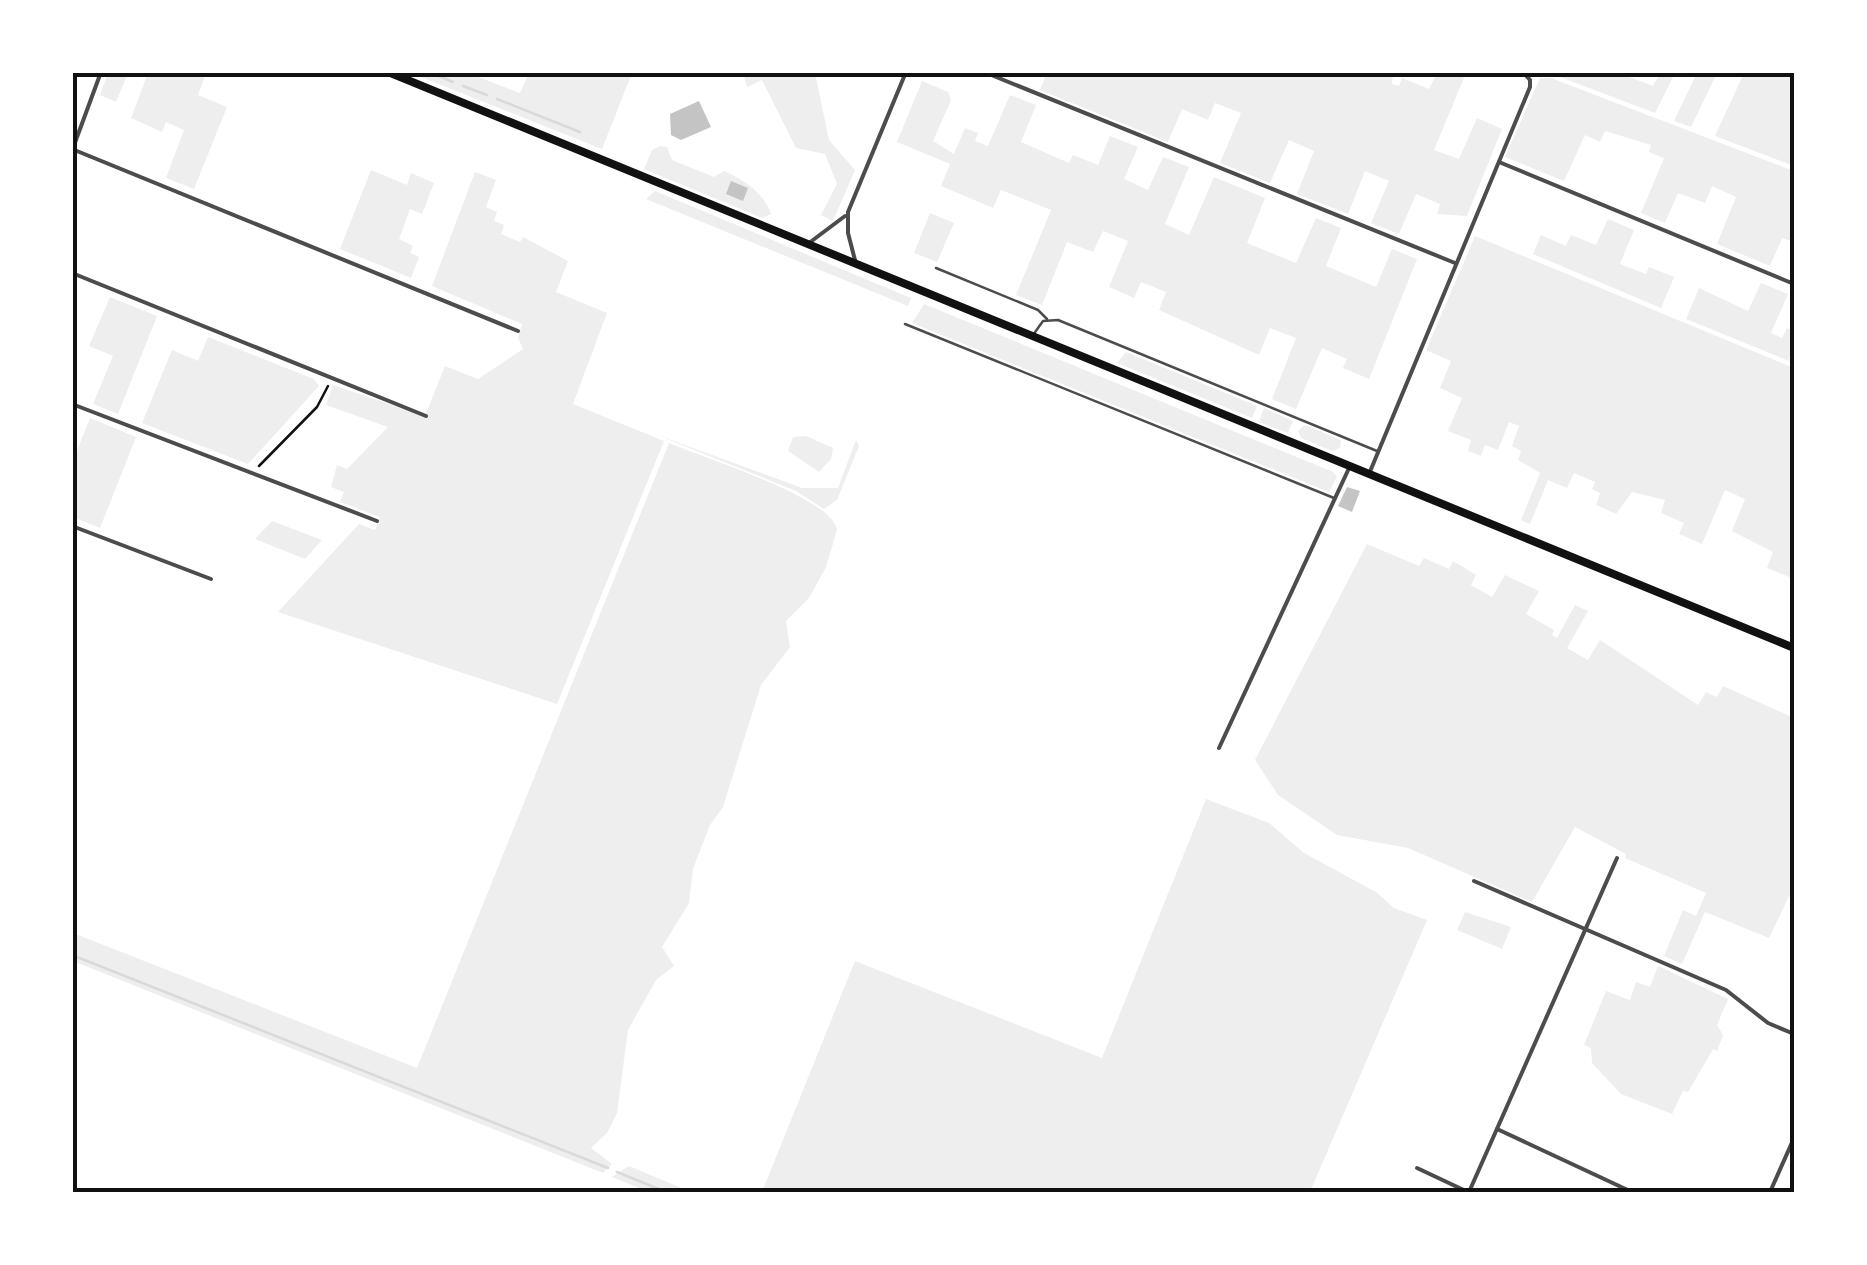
<svg xmlns="http://www.w3.org/2000/svg" width="1867" height="1265" font-family="Bitter,serif">
  <style>
    .green { fill: #eee }
    .lines { fill: none; stroke-linecap: round; stroke-linejoin: round }
    .stream { stroke: #d9d9d9; stroke-width: 2.5 }
    .building { fill: #c4c4c4 }
    .path { stroke: #111; stroke-width: 2.5 }
    .service { stroke: #4c4c4c; stroke-width: 2.5 }
    .minor { stroke: #4c4c4c; stroke-width: 4 }
    .trunk { stroke: #111; stroke-width: 8 }
    .neatline { fill: none; stroke: #111; stroke-width: 4 }
  </style>
  <rect width="100%" height="100%" fill="#fff"/>
  <g class="green">
    <path d="M108 73H128L116 102 100 95Z"/>
    <path d="M148 73 164 77 167 73H206L198 95 227 107 194 189 166 178 184 130 166 122 162 132 131 118Z"/>
    <path d="M411 73H468L520 93 529 73H632L602 149Z"/>
    <path d="M743 73H815L829 140 855 170 833 221 821 215 837 184 825 154 796 148 762 80 747 87Z"/>
    <path d="M1047 73 1393 72 1392 84 1399 86 1402 78 1429 89 1437 73H1466L1434 150 1459 159 1477 118 1502 129 1467 216 1437 214 1440 204 1416 194 1399 234 1371 223 1389 181 1365 171 1348 214 1297 194 1314 151 1289 140 1270 183 1220 163 1241 113 1215 103 1208 120 1182 109 1168 142 1040 90Z"/>
    <path d="M1534 73H1619L1653 86 1660 73H1675L1655 113 1552 74Z"/>
    <path d="M1687 73H1717L1691 127 1674 121 1695 77Z"/>
    <path d="M1744 73H1794V166L1715 136Z"/>
    <path d="M1540 78H1551L1794 171V242L1782 238 1770 266 1717 244 1736 197 1712 186 1705 203 1678 193 1665 223 1641 213 1664 158 1649 152 1651 145 1605 131 1600 142 1585 135 1564 181 1505 157Z"/>
    <path d="M922 81 948 92 951 100 933 141 954 154 965 128 978 133 975 141 988 146 1010 95 1036 105 1021 142 1069 163 1073 155 1098 165 1110 136 1138 147 1124 179 1148 190 1163 157 1189 167 1165 224 1189 235 1214 177 1265 198 1247 243 1296 263 1316 218 1341 228 1326 266 1376 287 1392 249 1417 259 1369 379 1343 368 1347 359 1322 348 1296 409 1272 399 1296 338 1270 328 1259 355 1159 310 1166 292 1141 282 1134 298 1109 287 1128 241 1103 231 1093 252 1067 242 1042 305 1016 295 1051 210 1001 190 993 208 941 186 950 164 897 142Z"/>
    <path d="M660 146 667 147 672 160 714 177 724 171C743 179 765 194 771 214L762 218 644 169 652 150Z"/>
    <path d="M371 170 407 185 411 173 434 183 422 214 410 209 399 239 413 246 410 253 419 257 411 278 340 249Z"/>
    <path d="M475 172 496 180 486 207 497 212 494 221 504 225 501 234 520 242 523 237 568 261 556 292 607 313 573 404 664 441 557 704 278 612 359 524 375 530 380 517 340 502 344 492 331 487 337 465 347 469 388 427 326 405 333 385 425 416 445 366 478 379 523 349 518 338 522 324 432 286Z"/>
    <path d="M655 191 911 298 908 306 646 199Z"/>
    <path d="M930 213 954 223 937 262 914 253Z"/>
    <path d="M1608 219 1634 230 1620 264 1646 274 1649 267 1674 277 1661 308 1533 254 1541 235 1566 246 1571 235 1596 245Z"/>
    <path d="M1475 236 1794 368V579L1767 568 1773 552 1732 531 1745 499 1725 490 1702 544 1679 534 1684 523 1661 513 1665 500 1632 492 1616 514 1596 505 1600 493 1592 489 1595 482 1574 473 1567 488 1548 480 1530 524 1521 520 1540 473 1518 460 1521 451 1512 446 1519 426 1509 422 1498 450 1485 445 1481 456 1468 451 1471 440 1448 431 1462 398 1440 388 1451 361 1426 350Z"/>
    <path d="M1761 283 1788 294 1771 333 1782 338 1787 328 1794 332 1789 361 1686 319 1699 288 1748 311Z"/>
    <path d="M110 297 157 316 118 414 93 404 113 356 89 346Z"/>
    <path d="M924 304 1333 472 1337 477 1329 492 912 323Z"/>
    <path d="M208 337 314 379 319 386 248 464 142 423 172 350 198 361Z"/>
    <path d="M1126 352 1257 406 1252 418 1117 363Z"/>
    <path d="M1264 408 1293 421 1288 433 1259 422Z"/>
    <path d="M90 418 136 437 100 528 73 517V461Z"/>
    <path d="M1305 425 1341 440 1340 448 1332 451 1301 438 1298 431Z"/>
    <path d="M652 433 802 488H838L856 440 859 446 837 500 824 509 796 491Z"/>
    <path d="M806 436 833 448 831 459 819 472 788 451 793 437Z"/>
    <path d="M669 443C701 457 834 498 837 530L826 567 809 598 786 621 790 647 761 685 723 807 710 825 693 869 689 903 662 947 674 966 656 980 628 1030 617 1113 607 1133 591 1148 612 1164 603 1173 73 961V933L417 1068Z"/>
    <path d="M272 521 322 540 305 559 255 539Z"/>
    <path d="M1367 544 1419 566 1424 558 1449 569 1453 561 1476 575 1471 585 1492 597 1505 575 1539 591 1526 614 1554 630 1552 635 1557 638 1575 605 1588 611 1567 648 1588 660 1600 640 1698 705 1706 692 1717 697 1723 686 1794 718V886L1769 938 1705 912 1682 964 1664 956 1683 910 1696 916 1706 893 1625 858 1626 854 1575 827 1532 902 1408 848 1337 835 1278 795 1255 760Z"/>
    <path d="M1206 799 1269 823 1304 853 1376 892 1394 908 1427 920 1310 1192H762L855 961 1102 1058Z"/>
    <path d="M1465 912 1511 927 1502 949 1457 930Z"/>
    <path d="M1658 966 1728 999 1717 1025 1723 1035 1717 1051 1713 1049 1688 1092 1683 1091 1672 1114 1621 1094 1592 1063 1591 1048 1584 1045 1606 991 1630 1000 1636 982 1650 987Z"/>
    <path d="M629 1166 691 1192H649L612 1177Z"/>
  </g>
  <g class="lines">
    <g class="stream">
      <path d="M439 76 453 82"/>
      <path d="M463 86 487 95"/>
      <path d="M497 99 580 132"/>
      <path d="M72 955 608 1168"/>
      <path d="M617 1172 666 1192"/>
    </g>
  </g>
  <g class="building">
    <path d="M699 101 711 127 681 140 671 135 670 114Z"/>
    <path d="M731 181 748 188 743 201 726 194Z"/>
    <path d="M1347 487 1360 491 1352 512 1338 506Z"/>
  </g>
  <g class="lines">
    <path class="path" d="M259 466 317 407 328 386"/>
    <g class="service">
      <path d="M936 268 1038 310 1047 319"/>
      <path d="M905 324 1334 498"/>
      <path d="M1033 335 1043 321 1058 320 1377 451"/>
    </g>
    <g class="minor">
      <path d="M984 72 1455 263"/>
      <path d="M73 148 101 72"/>
      <path d="M72 149 518 331"/>
      <path d="M1499 162 1794 284"/>
      <path d="M809 243 845 216"/>
      <path d="M856 264 848 233V212L906 72"/>
      <path d="M72 273 426 416"/>
      <path d="M72 404 377 521"/>
      <path d="M1369 474 1530 87V80L1523 72"/>
      <path d="M72 526 211 579"/>
      <path d="M1219 748 1350 466"/>
      <path d="M1474 881 1726 990 1768 1023 1794 1034"/>
      <path d="M1497 1129 1632 1192"/>
      <path d="M1417 1168 1468 1192"/>
      <path d="M1469 1192 1617 858"/>
      <path d="M1770 1192 1794 1138"/>
    </g>
    <path class="trunk" d="M388 72 1794 648"/>
  </g>
  <rect width="1867" height="1265" fill="none" stroke="#ffffff" stroke-width="150"/>
  <rect x="75" y="75" width="1717" height="1115" class="neatline"/>
</svg>
